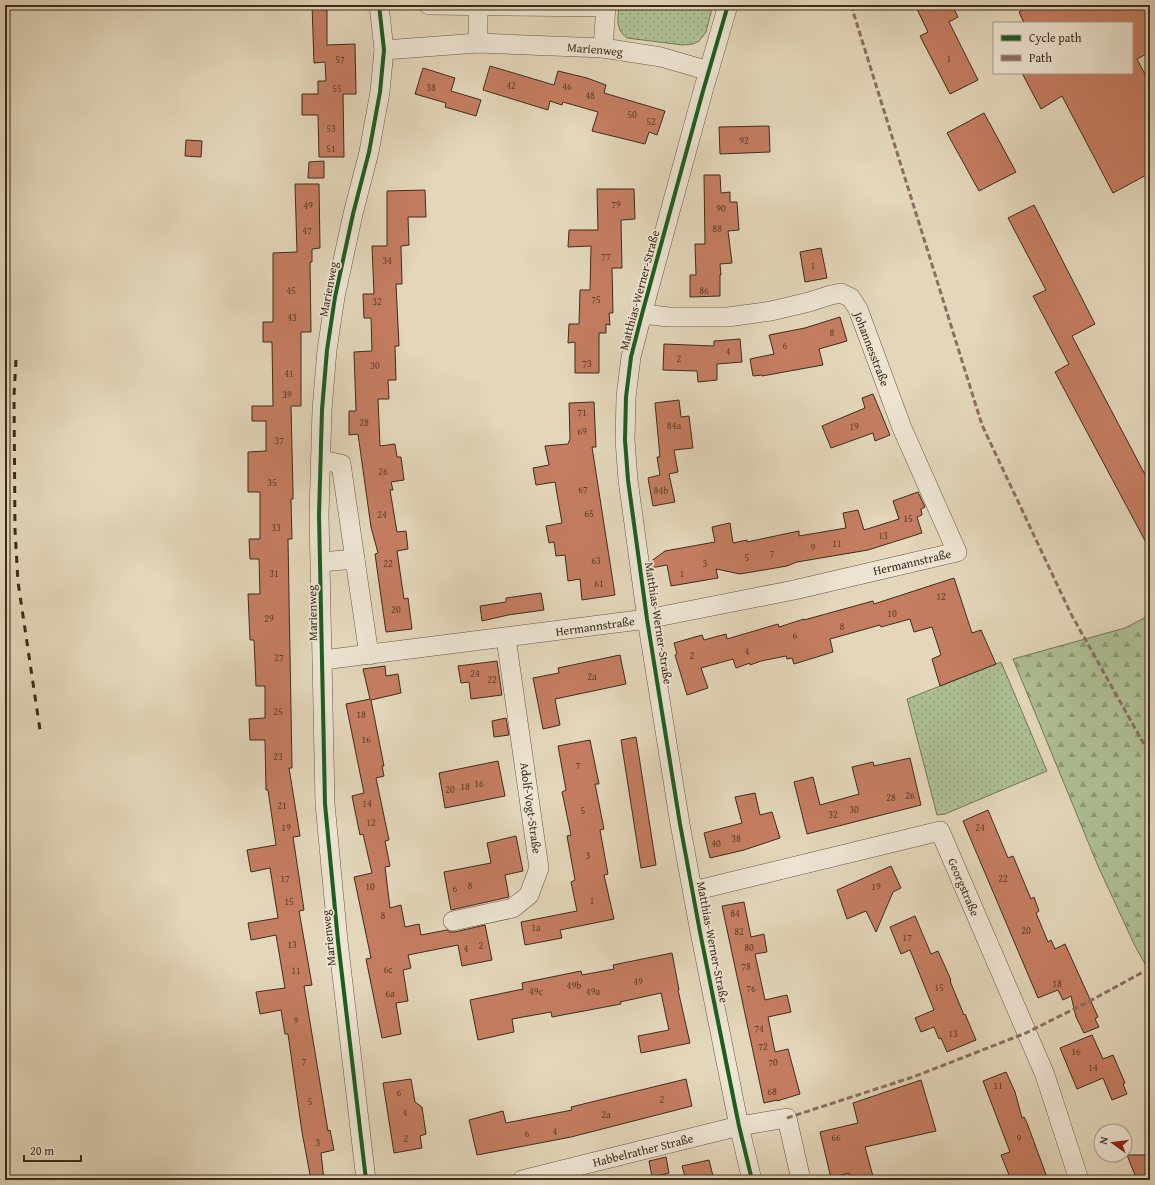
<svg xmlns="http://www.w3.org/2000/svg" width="1155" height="1185" font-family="'Gentium Book Plus',serif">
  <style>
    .grass { fill: url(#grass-dots); stroke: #747658 }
    .forest { fill: url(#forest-firs); stroke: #747658 }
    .building { fill: #c57d61; stroke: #3b2d1c }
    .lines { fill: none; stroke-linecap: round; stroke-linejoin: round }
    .minor-casing { stroke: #655744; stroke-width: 20 }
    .minor { stroke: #ede4d2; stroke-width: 19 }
    .rail { stroke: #3b2d1c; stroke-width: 3; stroke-dasharray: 7 7; stroke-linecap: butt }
    .quiet { stroke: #8d6e63; stroke-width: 3; stroke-dasharray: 6 3; stroke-linecap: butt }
    .cycleway-casing { stroke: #ede4d2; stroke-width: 6 }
    .cycleway { stroke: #1b5e20; stroke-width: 4 }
    .labels { text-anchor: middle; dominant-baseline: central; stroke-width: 3.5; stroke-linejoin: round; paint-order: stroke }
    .number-label { font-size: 10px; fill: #5e412d }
    .street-label { font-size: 12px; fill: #3b2d1c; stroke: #ede4d2 }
  </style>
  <defs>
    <pattern id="grass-dots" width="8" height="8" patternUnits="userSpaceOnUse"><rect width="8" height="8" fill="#aebf94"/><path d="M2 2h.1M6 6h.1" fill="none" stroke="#8f9c78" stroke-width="1.8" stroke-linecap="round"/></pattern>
    <pattern id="forest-firs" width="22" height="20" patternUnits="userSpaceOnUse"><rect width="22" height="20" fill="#aebf94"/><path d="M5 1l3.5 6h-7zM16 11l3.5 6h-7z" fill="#8f9c78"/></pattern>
  </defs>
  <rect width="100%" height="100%" fill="#e3d6ba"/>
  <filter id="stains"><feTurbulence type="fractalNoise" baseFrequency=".005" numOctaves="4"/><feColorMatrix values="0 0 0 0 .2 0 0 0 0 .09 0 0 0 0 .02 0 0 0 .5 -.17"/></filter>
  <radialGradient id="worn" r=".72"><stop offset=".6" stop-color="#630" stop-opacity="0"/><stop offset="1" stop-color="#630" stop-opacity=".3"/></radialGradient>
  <g class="grass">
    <path d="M619 5H713L706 32 699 41 693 44 683 45 627 38C615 29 618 18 619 5Z"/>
    <path d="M1001 662 1047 771 945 814 937 815 907 699Z"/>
  </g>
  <path class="forest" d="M1150 615V973L1135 946 1098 866 1013 659 1125 628Z"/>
  <g class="building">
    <path d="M312 5H327V45L355 44 356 94H343L344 157H319L318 115H302V94H318V81H326L325 62 314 63Z"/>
    <path d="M915 5H952L958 17 949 22 978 80 950 94 920 36 928 32Z"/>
    <path d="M1031 5H1150V52L1137 59 1150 84V173L1113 193 1062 96 1041 109 1022 73H1132V23H1024L1019 12Z"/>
    <path d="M490 66 554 85 558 71 587 78 606 85 604 93 665 111 657 135 649 132 645 144 592 131 598 112 563 102 562 105 550 101 548 110 483 90Z"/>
    <path d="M423 68 455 78 451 91 481 100 476 116 445 107 446 103 415 94Z"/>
    <path d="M984 113 1016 172 979 191 947 133Z"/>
    <path d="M769 126 770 152 720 154 719 127Z"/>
    <path d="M186 140 202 141 201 157 185 156Z"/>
    <path d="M324 161V178H308L309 162Z"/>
    <path d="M704 175H720L721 193 730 192V202H737L739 230 728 231 732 263 720 264 721 275H720V296L690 297V275H696L695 244H705Z"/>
    <path d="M295 184H319L320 248 312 249V262H310L311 332H301V406H291L293 491V499H291L292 539H288L292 768H289L300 836 293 837 304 910 299 911 312 985 304 986 328 1131 330 1130 334 1150 321 1153 324 1180H311L302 1132 288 1034H285L281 1010 260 1014 256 992 285 988 276 935 251 940 248 923 278 918 270 868 251 872 247 850 276 845 268 790H266L265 740H250L249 719 265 718V686H256L254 640H250L248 594H260L259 559H250L249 539H260V492H248V452L266 451V421H252V406H273L272 342H263V322H273V253L297 252Z"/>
    <path d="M597 189H634L635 219 621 220 622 268H612L613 313H609L610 325 606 324V333H599V373H575V342L568 343 569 324H579L580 290H590L591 246 568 247 569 230H598Z"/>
    <path d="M425 190 426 217H408L409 245 401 246 402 284H396L399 346H395L396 380H388L389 399H378L380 446 395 444 397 457H401L404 480 391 482 393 490H390L397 532 406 531 408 549 397 551 404 599 408 598 412 629 386 632 375 554 378 553 371 527 358 434 349 435V411H356L354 352 372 351 371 318H364L363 294H374L372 246H387V191Z"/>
    <path d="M1034 205 1095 324 1072 336 1150 484V550L1055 372 1069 364 1033 296 1046 290 1008 218Z"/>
    <path d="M821 248 827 278 805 282 800 252Z"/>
    <path d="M840 317 847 341 819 349 823 365 762 376V375L753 376 750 359 774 354 769 335 805 328Z"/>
    <path d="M740 339 742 362 717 364V380L698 382 697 371 663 370 664 344 714 346V341Z"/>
    <path d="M873 394 890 435 875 441 873 433 831 448 822 426 865 408 862 398Z"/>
    <path d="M679 400 681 417 689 416 693 448 674 450 678 472 669 474 675 502 653 506 648 478 660 475 657 457H660L655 403Z"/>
    <path d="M594 402 596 447H592L615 595 582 600 580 579 568 581 565 555 556 556 554 542 549 543 546 526 562 523 555 482 536 485 533 468 549 465 545 446 568 444 570 439 569 403Z"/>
    <path d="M918 492 925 507 921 509 922 515 917 517 922 533 868 550 797 562 787 566 740 574 716 569 718 578 671 586 667 565 651 568 650 562 665 551 715 542 712 527 730 523 733 543 747 540V542L799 531V536L846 528 843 513 858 510 864 530 899 519 893 501Z"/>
    <path d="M954 578 972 633 981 630 996 664 940 686 932 659 941 655 932 627 914 632 910 619 881 627 880 625 830 639 833 652 794 664 792 658 787 659 786 656 761 661 750 665V663L736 668 733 659 701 668 708 688 687 695 675 655 677 654 674 643 702 635 704 640 726 634 727 639 778 624 779 627 804 619V620L873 601 874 604Z"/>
    <path d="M541 593 544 610 508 615 482 621 480 606 506 602V598Z"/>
    <path d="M620 655 626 684 555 699 560 725 543 729 533 678 559 673 558 668Z"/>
    <path d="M497 661 502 695 471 699 469 682 461 683 458 666Z"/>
    <path d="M385 666 386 676 398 674 401 693 371 700 384 766H382L384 776 376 778 389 840 385 841 390 866 385 867 390 908 401 905 405 927 419 924 421 935 447 930 450 932H455L485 925 492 960 462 966 458 945 408 955 411 968 403 970 408 1001 396 1003 401 1034 382 1038 366 959 371 958 354 877 372 873 363 834 360 835 352 796 364 793 346 704 370 699 363 669Z"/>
    <path d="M506 718 509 735 494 737 492 721Z"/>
    <path d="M636 737 656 865 641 868 621 740Z"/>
    <path d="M590 740 599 784H595L604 829 600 830 608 874 604 875 614 919 560 930 562 938 525 945 521 922 577 911 571 882 575 880 567 836 571 835 562 792 566 790 558 746Z"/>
    <path d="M910 758 921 805 807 834 794 782 813 777 820 805 859 794 852 767 873 762 874 766Z"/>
    <path d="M498 761 505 796 445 808 439 773Z"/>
    <path d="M755 793 760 815 772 812 780 838 744 850 710 858 704 833 742 823 735 797Z"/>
    <path d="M988 810 1008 858 1013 856 1031 899 1034 897 1039 911 1036 913 1048 942 1051 940 1055 949 1065 944 1098 1017 1095 1019 1099 1027 1084 1033 1076 1017 1071 996 1063 1000 1058 990 1038 998 963 821Z"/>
    <path d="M516 836 523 871 505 875 509 897 451 910 444 872 491 863 487 843Z"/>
    <path d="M891 866 901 888 893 892 876 932 866 911 847 919 837 890Z"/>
    <path d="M744 902 751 937 764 934 767 952 755 954 765 1000 787 995 791 1012 768 1017 775 1052 788 1049 800 1094 777 1101V1100L764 1103 722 906Z"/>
    <path d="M915 916 931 954 938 951 951 980 950 981 964 1015 965 1014 976 1040 947 1052 941 1038 939 1039 934 1027 921 1032 915 1018 934 1010 910 950 901 954 890 927Z"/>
    <path d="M672 953 679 990H678L690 1043 641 1053 638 1036 669 1030 661 993 620 1002 621 1004 552 1017 551 1012 512 1019 514 1032 478 1040 470 1000 523 989 522 983 581 971 582 975 614 969 613 965Z"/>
    <path d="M1092 1035 1103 1059 1113 1055 1125 1083 1123 1084 1127 1094 1112 1100 1103 1078 1077 1089 1060 1048Z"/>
    <path d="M1006 1072 1015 1092 1022 1118 1024 1117 1027 1123 1048 1180H1011L1001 1155 1010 1152 983 1081Z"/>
    <path d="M411 1079 415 1102 422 1107 426 1134 420 1136 422 1148 394 1153 383 1083Z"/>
    <path d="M686 1079 692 1106 571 1137 477 1155 469 1120 503 1111 506 1123 572 1110 571 1107Z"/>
    <path d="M921 1080 936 1131 865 1147 874 1180H851L849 1173 831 1178 820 1132 858 1123 853 1103Z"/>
    <path d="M1127 1155H1150V1175L1137 1180Z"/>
    <path d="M666 1157 669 1173 652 1177 649 1161Z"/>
    <path d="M709 1160 714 1180H686L682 1166Z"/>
  </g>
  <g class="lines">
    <defs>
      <g id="minor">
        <path d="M429 5 606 7"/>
        <path d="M728 5 703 91 642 314 631 357 626 397 625 440 628 480 647 619 680 824 700 932 739 1126 752 1180"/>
        <path d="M478 6V43"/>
        <path d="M603 48 606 5"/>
        <path d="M384 50 478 43 603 48 661 57 709 71"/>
        <path d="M321 460 341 464 369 655"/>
        <path d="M321 562 355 559"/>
        <path d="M323 660 647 619 794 590 957 552 902 428 858 309 851 298 841 293 831 295 809 302 771 311 728 317H669L642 314"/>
        <path d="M693 891 940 831 1045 1075 1079 1180"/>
        <path d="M453 921 513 908 529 895 539 868 506 638"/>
        <path d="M366 1180 338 941 325 804 319 515 322 410 327 350 335 297 353 214 369 152 380 92 384 50 379 5"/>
        <path d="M522 1180 739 1126 787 1118 801 1180"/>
      </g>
    </defs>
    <use href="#minor" class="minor-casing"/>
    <use href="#minor" class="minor"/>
    <path class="rail" d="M16 360 14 395 15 530 18 582 40 730"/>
    <g class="quiet">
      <path d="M851 5 982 425 1071 614 1150 755"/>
      <path d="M787 1118 913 1077 1026 1033 1088 1002 1143 972"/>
    </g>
    <defs>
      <g id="cycleway">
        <path d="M728 5 703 91 642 314 631 357 626 397 625 440 628 480 647 619 680 824 700 932 739 1126 752 1180"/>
        <path d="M366 1180 338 941 325 804 319 515 322 410 327 350 335 297 353 214 369 152 380 92 384 50 379 5"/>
      </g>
    </defs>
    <use href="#cycleway" class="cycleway-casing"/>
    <use href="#cycleway" class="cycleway"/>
  </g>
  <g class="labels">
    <g class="number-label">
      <text x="949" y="58">1</text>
      <text x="340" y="59">57</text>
      <text x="511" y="85">42</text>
      <text x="567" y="86">46</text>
      <text x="431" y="87">38</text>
      <text x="337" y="88">55</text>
      <text x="590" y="95">48</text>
      <text x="632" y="114">50</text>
      <text x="651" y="121">52</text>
      <text x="331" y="128">53</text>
      <text x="744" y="140">92</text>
      <text x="331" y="148">51</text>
      <text x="616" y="204">79</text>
      <text x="308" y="205">49</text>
      <text x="721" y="208">90</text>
      <text x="717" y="228">88</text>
      <text x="307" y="230">47</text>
      <text x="606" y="256">77</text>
      <text x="387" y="260">34</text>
      <text x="813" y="265">1</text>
      <text x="291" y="290">45</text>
      <text x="704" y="290">86</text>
      <text x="596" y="299">75</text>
      <text x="377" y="301">32</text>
      <text x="292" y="317">43</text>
      <text x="832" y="332">8</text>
      <text x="785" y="345">6</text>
      <text x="728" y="351">4</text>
      <text x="679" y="358">2</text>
      <text x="587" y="363">73</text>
      <text x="375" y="365">30</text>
      <text x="289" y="373">41</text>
      <text x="287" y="394">39</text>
      <text x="582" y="412">71</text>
      <text x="364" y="422">28</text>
      <text x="674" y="425">84a</text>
      <text x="854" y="426">19</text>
      <text x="582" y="431">69</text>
      <text x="279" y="440">37</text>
      <text x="383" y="471">26</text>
      <text x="272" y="482">35</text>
      <text x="583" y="489">67</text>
      <text x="661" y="490">84b</text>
      <text x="589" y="513">65</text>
      <text x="382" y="514">24</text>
      <text x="908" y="518">15</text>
      <text x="276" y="527">33</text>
      <text x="883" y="535">13</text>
      <text x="837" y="543">11</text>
      <text x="813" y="547">9</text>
      <text x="772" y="553">7</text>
      <text x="747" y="557">5</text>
      <text x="596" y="560">63</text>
      <text x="388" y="563">22</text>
      <text x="705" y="563">3</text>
      <text x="274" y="573">31</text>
      <text x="682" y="573">1</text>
      <text x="599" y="583">61</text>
      <text x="941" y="596">12</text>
      <text x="396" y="609">20</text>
      <text x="892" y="613">10</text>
      <text x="269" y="618">29</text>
      <text x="842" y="626">8</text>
      <text x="795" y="635">6</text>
      <text x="747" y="651">4</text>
      <text x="692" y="655">2</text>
      <text x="279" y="657">27</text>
      <text x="475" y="673">24</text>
      <text x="592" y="676">2a</text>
      <text x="492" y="679">22</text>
      <text x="278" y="711">25</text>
      <text x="361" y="714">18</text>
      <text x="366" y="739">16</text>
      <text x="278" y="756">23</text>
      <text x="578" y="765">7</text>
      <text x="479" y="783">16</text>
      <text x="465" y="786">18</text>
      <text x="450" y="789">20</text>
      <text x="910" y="795">26</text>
      <text x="891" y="797">28</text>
      <text x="367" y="803">14</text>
      <text x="282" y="805">21</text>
      <text x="854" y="809">30</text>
      <text x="583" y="810">5</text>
      <text x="833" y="814">32</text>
      <text x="371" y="822">12</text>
      <text x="286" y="827">19</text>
      <text x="980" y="827">24</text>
      <text x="736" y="838">38</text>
      <text x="716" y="843">40</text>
      <text x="588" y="855">3</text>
      <text x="285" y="878">17</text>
      <text x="1003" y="878">22</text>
      <text x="470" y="885">8</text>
      <text x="370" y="886">10</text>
      <text x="876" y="886">19</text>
      <text x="455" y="888">6</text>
      <text x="592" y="900">1</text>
      <text x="289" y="901">15</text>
      <text x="735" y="913">84</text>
      <text x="383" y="915">8</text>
      <text x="536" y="927">1a</text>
      <text x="1026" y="930">20</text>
      <text x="739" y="931">82</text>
      <text x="907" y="937">17</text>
      <text x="292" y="944">13</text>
      <text x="481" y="945">2</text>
      <text x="749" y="947">80</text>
      <text x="466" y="948">4</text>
      <text x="746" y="966">78</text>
      <text x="388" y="969">6c</text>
      <text x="296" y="970">11</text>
      <text x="638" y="981">49</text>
      <text x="1057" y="983">18</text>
      <text x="574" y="985">49b</text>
      <text x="939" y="987">15</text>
      <text x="751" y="988">76</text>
      <text x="536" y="991">49c</text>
      <text x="593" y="991">49a</text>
      <text x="390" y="993">6a</text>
      <text x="296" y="1020">9</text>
      <text x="759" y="1028">74</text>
      <text x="953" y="1033">13</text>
      <text x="763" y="1046">72</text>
      <text x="1076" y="1051">16</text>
      <text x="304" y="1061">7</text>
      <text x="773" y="1062">70</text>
      <text x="1093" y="1067">14</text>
      <text x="998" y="1085">11</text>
      <text x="772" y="1091">68</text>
      <text x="399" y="1092">6</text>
      <text x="662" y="1099">2</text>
      <text x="310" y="1101">5</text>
      <text x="405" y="1112">4</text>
      <text x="606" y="1114">2a</text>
      <text x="555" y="1131">4</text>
      <text x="527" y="1133">6</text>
      <text x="836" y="1137">66</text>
      <text x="406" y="1138">2</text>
      <text x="1019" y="1138">9</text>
      <text x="318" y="1142">3</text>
    </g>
    <g class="street-label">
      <text transform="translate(595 49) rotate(5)">Marienweg</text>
      <text transform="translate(328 289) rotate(-79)">Marienweg</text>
      <text transform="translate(639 290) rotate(-75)">Matthias-Werner-Straße</text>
      <text transform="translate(872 349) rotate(69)">Johannesstraße</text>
      <text transform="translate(912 562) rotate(-13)">Hermannstraße</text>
      <text transform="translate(312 613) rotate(-91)">Marienweg</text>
      <text transform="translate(659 623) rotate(81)">Matthias-Werner-Straße</text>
      <text transform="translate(595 626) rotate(-8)">Hermannstraße</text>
      <text transform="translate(531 808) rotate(82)">Adolf-Vogt-Straße</text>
      <text transform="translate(964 887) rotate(67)">Georgstraße</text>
      <text transform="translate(328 938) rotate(-96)">Marienweg</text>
      <text transform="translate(713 942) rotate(79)">Matthias-Werner-Straße</text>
      <text transform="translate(643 1150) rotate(-14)">Habbelrather Straße</text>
    </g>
  </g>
  <rect width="1155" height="1185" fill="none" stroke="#e3d6ba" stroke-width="20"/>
  <rect x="6" y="6" width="1143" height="1173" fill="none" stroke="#3b2d1c" stroke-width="2"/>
  <rect x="10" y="10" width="1135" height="1165" fill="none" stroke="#3b2d1c"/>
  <rect x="993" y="22" width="140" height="52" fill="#ede4d2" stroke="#a69b89"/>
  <rect x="1001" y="35" width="20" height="6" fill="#1b5e20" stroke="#a69b89"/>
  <text x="1029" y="42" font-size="12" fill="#3b2d1c">Cycle path</text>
  <rect x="1001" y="55" width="20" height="6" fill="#8d6e63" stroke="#a69b89"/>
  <text x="1029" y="62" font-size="12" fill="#3b2d1c">Path</text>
  <g transform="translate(1113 1143) rotate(284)"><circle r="19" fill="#ede4d2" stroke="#a69b89"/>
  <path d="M0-3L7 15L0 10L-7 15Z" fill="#8f2418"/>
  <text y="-6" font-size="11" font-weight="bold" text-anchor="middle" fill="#3b2d1c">N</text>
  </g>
  <path d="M24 1155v6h57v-6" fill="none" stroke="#3b2d1c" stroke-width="2"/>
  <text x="30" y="1155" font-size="12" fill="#3b2d1c" stroke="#ede4d2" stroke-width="3" paint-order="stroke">20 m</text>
  <rect width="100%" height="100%" filter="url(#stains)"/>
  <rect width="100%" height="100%" fill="url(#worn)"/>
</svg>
